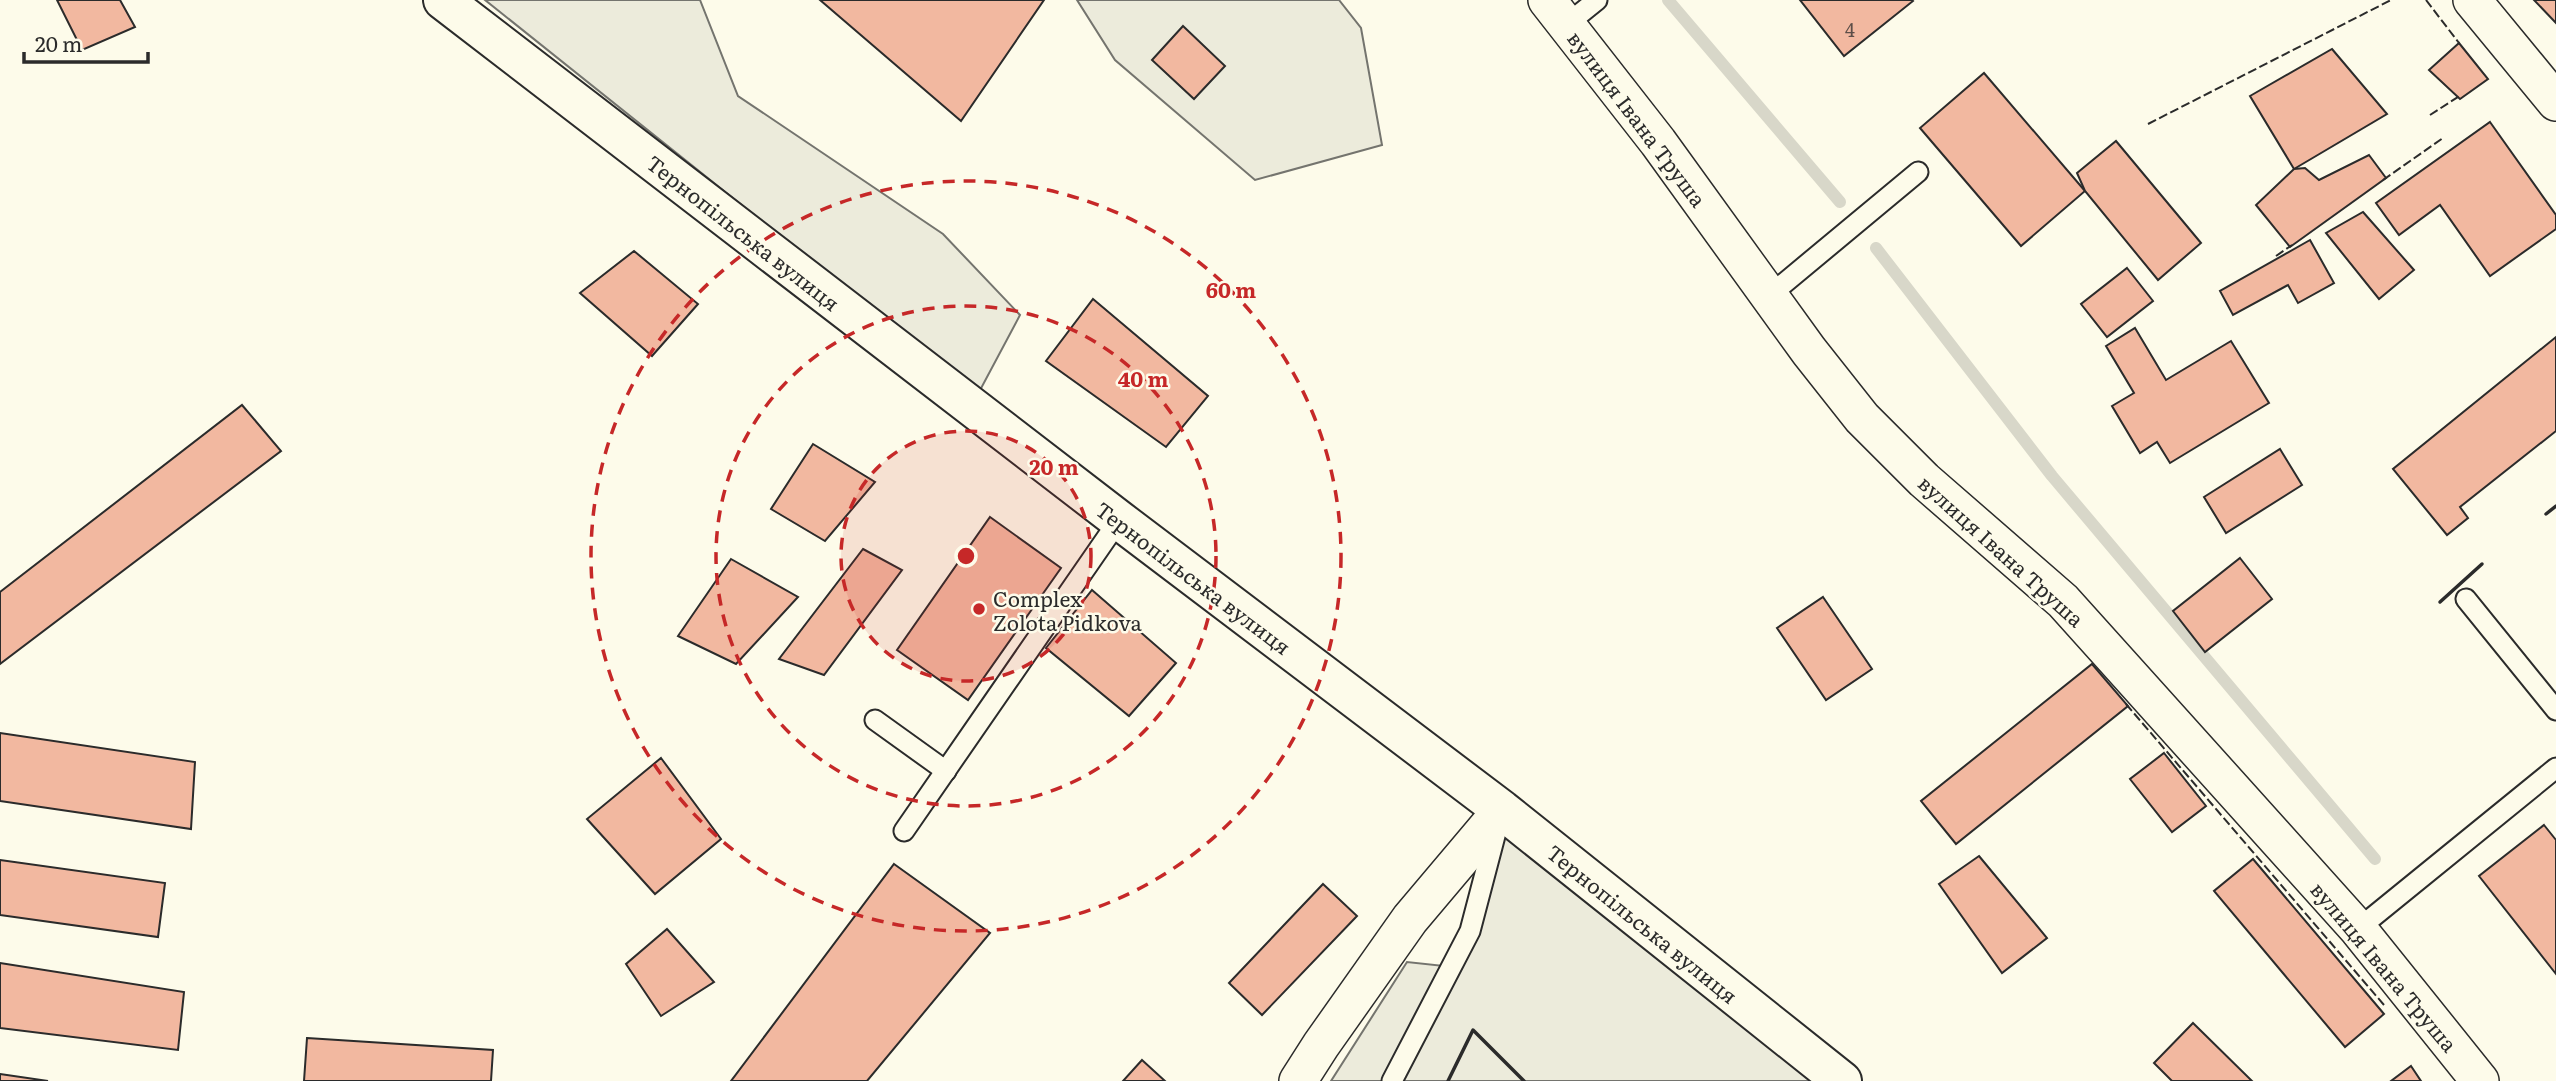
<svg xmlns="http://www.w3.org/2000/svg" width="2556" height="1081" font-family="Literata,serif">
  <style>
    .green { fill: #ecebdb; stroke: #74746e; stroke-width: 2 }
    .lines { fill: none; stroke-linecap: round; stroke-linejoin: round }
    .stream { stroke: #d8d7c9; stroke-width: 12 }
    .building { fill: #f2b8a0; stroke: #2b2b2b; stroke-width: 2 }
    .lane-casing { stroke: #2b2b2b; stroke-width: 23 }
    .street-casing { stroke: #2b2b2b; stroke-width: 40 }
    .secondary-casing { stroke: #2b2b2b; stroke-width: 42 }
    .lane { stroke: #fdfbea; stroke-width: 19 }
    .street { stroke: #fdfbea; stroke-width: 37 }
    .secondary { stroke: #fdfbea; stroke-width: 38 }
    .fence { stroke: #2b2b2b; stroke-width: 2; stroke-dasharray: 9 3.5; stroke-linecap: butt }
    .wall { stroke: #2b2b2b; stroke-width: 3.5 }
    .ring { fill: none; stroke: #c62828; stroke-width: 3.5; stroke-dasharray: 12 9 }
    .poi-dot { fill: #c62828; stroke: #fdfbea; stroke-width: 2.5 }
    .labels { text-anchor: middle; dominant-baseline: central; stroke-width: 5; stroke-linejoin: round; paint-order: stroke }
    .number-label { font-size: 18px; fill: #5d4e48 }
    .street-label { font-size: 21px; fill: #2b2b2b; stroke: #fdfbea }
    .poi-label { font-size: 21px; fill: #2b2b2b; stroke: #fdfbea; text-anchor: start }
    .centre { fill: #c62828; stroke: #fdfbea; stroke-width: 3.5 }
    .ring-label { font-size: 21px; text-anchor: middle; font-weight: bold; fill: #c62828; stroke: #fdfbea; stroke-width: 5; stroke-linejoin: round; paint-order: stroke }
  </style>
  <rect width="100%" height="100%" fill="#fdfbea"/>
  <g class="green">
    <path d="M485 0H700L738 96 943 234 1020 315 978 394Z"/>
    <path d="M1077 0H1339L1361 28 1382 145 1255 180 1115 60Z"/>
    <path d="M1502 810 1842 1081H1331L1407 962 1453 967Z"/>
  </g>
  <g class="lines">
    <g class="stream">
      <path d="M1668 0 1840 202"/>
      <path d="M1876 248 2052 476 2375 859"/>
    </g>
  </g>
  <g class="building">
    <path d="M57 0H120L135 27 82 50Z"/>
    <path d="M820 0H1044L961 121Z"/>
    <path d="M1800 0H1912L1913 1 1844 56Z"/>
    <path d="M2534 0H2556V23Z"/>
    <path d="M1183 26 1225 66 1194 99 1152 60Z"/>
    <path d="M2459 43 2488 79 2460 99 2429 70Z"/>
    <path d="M2332 49 2387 114 2294 169 2250 96Z"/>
    <path d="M1984 73 2085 191 2021 246 1920 128Z"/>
    <path d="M2490 122 2556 215V229L2490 276 2440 205 2399 235 2376 203Z"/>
    <path d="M2116 141 2201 243 2158 280 2085 191 2077 173Z"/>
    <path d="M2369 155 2386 178 2290 247 2256 205 2294 169 2305 168 2319 180Z"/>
    <path d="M2363 212 2414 270 2379 299 2326 233Z"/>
    <path d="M2310 240 2334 283 2298 303 2288 285 2233 315 2220 291Z"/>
    <path d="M634 251 698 304 652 356 580 293Z"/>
    <path d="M2127 268 2153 301 2107 337 2081 304Z"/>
    <path d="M1093 299 1208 396 1166 447 1046 361Z"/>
    <path d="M2135 328 2166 380 2231 341 2269 403 2170 463 2157 442 2140 453 2112 406 2134 393 2106 346Z"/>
    <path d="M2556 337V431L2460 507 2468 518 2447 535 2393 469Z"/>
    <path d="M242 405 281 451 0 664V592Z"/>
    <path d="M813 444 875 482 825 541 771 509Z"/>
    <path d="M2280 449 2302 485 2226 533 2204 497Z"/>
    <path d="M990 517 1061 568 968 700 897 650Z"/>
    <path d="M863 549 902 570 824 675 779 659Z"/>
    <path d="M2240 558 2272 599 2205 652 2173 611Z"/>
    <path d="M731 559 798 597 736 664 678 636Z"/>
    <path d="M1092 590 1176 663 1129 716 1046 648Z"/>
    <path d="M1823 597 1872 669 1826 700 1777 628Z"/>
    <path d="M2092 664 2128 706 1956 844 1921 801Z"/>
    <path d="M0 733 195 762 191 829 0 801Z"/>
    <path d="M2164 753 2206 806 2172 832 2130 779Z"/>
    <path d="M661 758 721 839 655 894 587 819Z"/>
    <path d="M2544 825 2556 840V974L2479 876Z"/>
    <path d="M1979 856 2047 938 2002 973 1939 884Z"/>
    <path d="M2253 859 2384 1014 2345 1047 2214 891Z"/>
    <path d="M0 860 165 883 158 937 0 915Z"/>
    <path d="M894 864 990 933 867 1081H731Z"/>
    <path d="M1323 884 1357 916 1262 1015 1229 983Z"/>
    <path d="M667 929 714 982 661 1016 626 964Z"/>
    <path d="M0 963 184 992 178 1050 0 1028Z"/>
    <path d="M2193 1023 2252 1081H2172L2154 1063Z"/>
    <path d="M307 1038 493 1050 491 1081H304Z"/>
    <path d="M1142 1060 1165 1081H1123Z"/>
    <path d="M2411 1066 2421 1081H2391Z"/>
    <path d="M0 1074 48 1081H0Z"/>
  </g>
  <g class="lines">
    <defs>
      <g id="lane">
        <path d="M1566 25 1597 0"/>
        <path d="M1770 295 1918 172"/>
        <path d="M2466 599 2556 710"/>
        <path d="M875 720 946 771"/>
        <path d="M904 831 1119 520"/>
        <path d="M2358 929 2556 768"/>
        <path d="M1392 1081 1470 931 1497 828"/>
      </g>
      <g id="street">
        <path d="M1547 0 1658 142 1809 351 1862 418 1924 480 2063 601 2358 929 2480 1081"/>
        <path d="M2472 0 2556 102"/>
        <path d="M1298 1081 1321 1045 1410 919 1502 810"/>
      </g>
      <path id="secondary" d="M443 0 1119 520 1502 810 1842 1081"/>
    </defs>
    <use href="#lane" class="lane-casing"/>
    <use href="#street" class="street-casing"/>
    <use href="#secondary" class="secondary-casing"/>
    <use href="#lane" class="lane"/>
    <use href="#street" class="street"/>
    <use href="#secondary" class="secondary"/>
    <g class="fence">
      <path d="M2426 0 2459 43"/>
      <path d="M2430 115 2461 95"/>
      <path d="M2148 124 2391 0"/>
      <path d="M2383 180 2443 138"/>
      <path d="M2276 256 2292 245"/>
      <path d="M2126 704 2384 1005"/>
    </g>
    <g class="wall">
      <path d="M2546 514 2556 506"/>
      <path d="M2440 602 2482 564"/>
      <path d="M1448 1081 1473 1030 1524 1081"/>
    </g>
  </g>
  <circle cx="966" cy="556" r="125" fill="#c62828" fill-opacity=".12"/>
  <g class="ring">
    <circle cx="966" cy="556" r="125"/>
    <circle cx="966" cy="556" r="250"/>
    <circle cx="966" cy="556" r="375"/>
  </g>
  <circle class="poi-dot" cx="979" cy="609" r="7"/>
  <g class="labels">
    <g class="number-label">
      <text x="1850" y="29">4</text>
    </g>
    <g class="street-label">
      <text transform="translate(1638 118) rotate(53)">вулиця Івана Труша</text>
      <text transform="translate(744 232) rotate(38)">Тернопільська вулиця</text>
      <text transform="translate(2002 550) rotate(42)">вулиця Івана Труша</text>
      <text transform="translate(1194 577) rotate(37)">Тернопільська вулиця</text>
      <text transform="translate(1643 923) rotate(39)">Тернопільська вулиця</text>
      <text transform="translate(2385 966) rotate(50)">вулиця Івана Труша</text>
    </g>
    <g class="poi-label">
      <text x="993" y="597">Complex<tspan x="993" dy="24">Zolota Pidkova</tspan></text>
    </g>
  </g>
  <circle cx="966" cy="556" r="10" class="centre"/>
  <g class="ring-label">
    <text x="1231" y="298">60 m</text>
    <text x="1143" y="387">40 m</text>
    <text x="1054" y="475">20 m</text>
  </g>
  <path d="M24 52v10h124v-10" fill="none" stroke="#2b2b2b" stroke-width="3.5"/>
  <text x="35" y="52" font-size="21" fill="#2b2b2b" stroke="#fdfbea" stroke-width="5" paint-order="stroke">20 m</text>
</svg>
